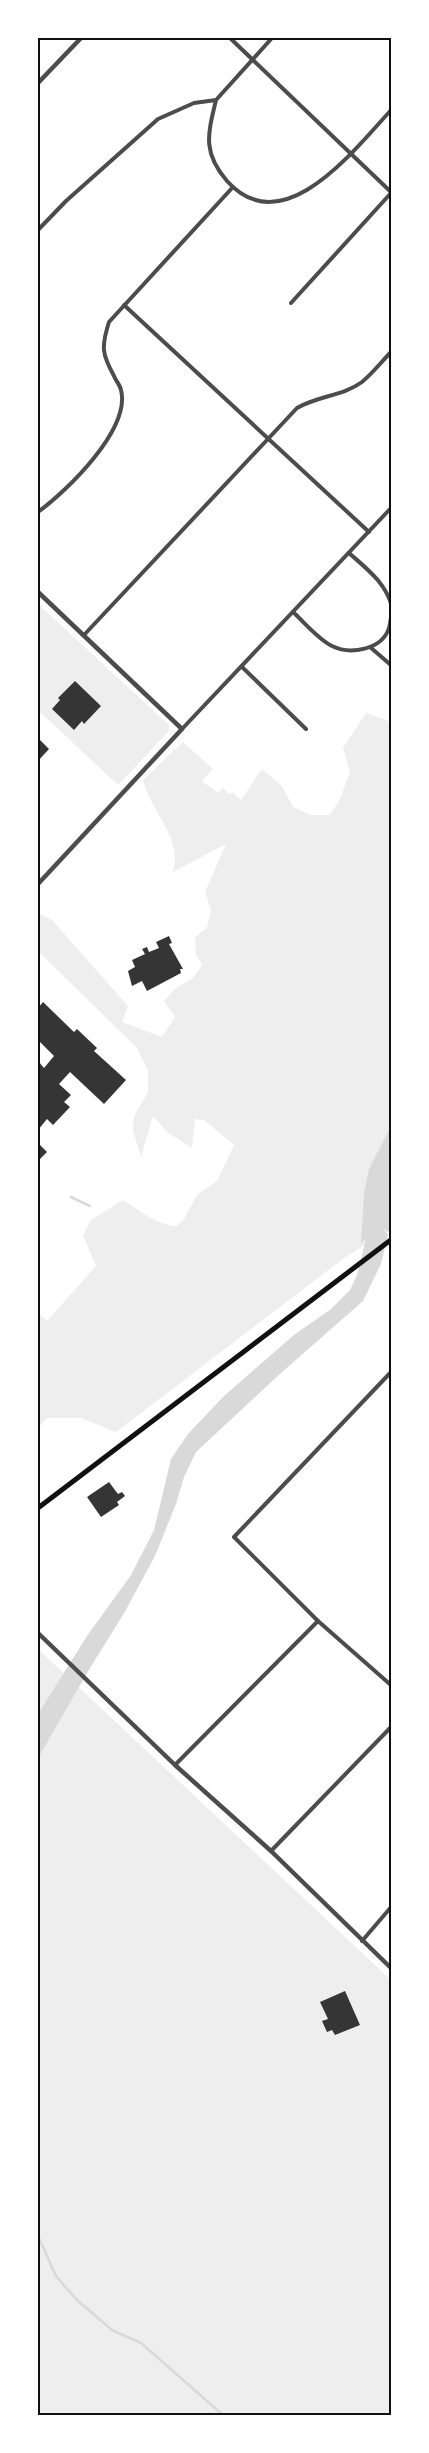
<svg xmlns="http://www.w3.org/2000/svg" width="429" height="2453" font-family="'Work Sans',sans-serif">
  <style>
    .green { fill: #eee }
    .water { fill: #d9d9d9 }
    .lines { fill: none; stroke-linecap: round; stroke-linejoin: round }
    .stream { stroke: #d9d9d9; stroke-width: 2.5 }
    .building { fill: #353535 }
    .minor { stroke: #4c4c4c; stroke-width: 4 }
    .tertiary { stroke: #4c4c4c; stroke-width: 4.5 }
    .secondary { stroke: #111; stroke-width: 5 }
    .neatline { fill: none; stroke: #111; stroke-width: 2 }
  </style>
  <rect width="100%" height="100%" fill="#fff"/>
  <g class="green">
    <path d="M38 604 169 725 168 732 118 785 38 710Z"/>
    <path d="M366 713 391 722V1229L344 1258 116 1432 81 1418H47L38 1428V1313L47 1321 96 1266 83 1235 91 1220 123 1200C139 1210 158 1226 177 1226L184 1219 197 1195 217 1181 234 1145 204 1120 195 1119 192 1148 167 1132 153 1116 141 1157 133 1131 134 1116 148 1092V1071L137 1048 38 951V913L52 920 128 1006 122 1022 162 1037 175 1017 164 1001 176 988 193 978 202 965 196 955 195 937 207 928 211 910 205 892 226 844 173 872C183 837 151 813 143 780L183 742 213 769 202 781 218 793 223 788 229 794 232 792 241 800 262 769 282 786 293 807 311 815H330L340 799 350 772 343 748Z"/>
    <path d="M38 1649 391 1980V2415H38Z"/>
  </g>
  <path class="water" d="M391 1126V1223L389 1232 382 1228 388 1234 381 1264 363 1301 281 1373 196 1452 184 1477 176 1504 155 1556 123 1615 93 1663 38 1758V1714L87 1636 131 1575 154 1530 171 1459 188 1434 224 1396 294 1335 331 1309 350 1290 357 1275 366 1239 361 1243 364 1193 369 1169Z"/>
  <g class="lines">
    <g class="stream">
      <path d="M71 1197 90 1206"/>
      <path d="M38 2236 56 2276 76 2299 112 2330 141 2343 224 2416"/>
    </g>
  </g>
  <g class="building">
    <path d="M75 681 101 706 84 724 82 721 74 730 52 709 60 700 58 698Z"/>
    <path d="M38 738 49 749 38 761Z"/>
    <path d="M169 936 172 943 169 944 183 969H180L181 973 147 991 142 981 132 986 128 971 135 967 132 960 145 954 142 949 147 947 149 952 159 948 156 942Z"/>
    <path d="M43 1002 74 1032 77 1029 97 1048 94 1051 126 1080 104 1104 70 1072 59 1084 71 1095 64 1102 70 1107 53 1125 47 1119 38 1130V1061L44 1068 54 1056 38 1040V1008Z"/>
    <path d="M38 1143 47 1152 38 1161Z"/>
    <path d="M109 1482 118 1494 122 1492 125 1496 117 1502 119 1505 101 1517 87 1497Z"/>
    <path d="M345 1991 360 2025 335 2035 332 2030 327 2032 322 2021 328 2019 320 2002Z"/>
  </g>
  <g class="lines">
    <g class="minor">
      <path d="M230 38 392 193"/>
      <path d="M216 100C208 134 202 152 227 181 283 244 355 149 392 109"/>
      <path d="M38 230 66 201 158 119 194 103 216 100 272 38"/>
      <path d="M291 303 391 193"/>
      <path d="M124 305 369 532"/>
      <path d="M38 512C67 491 131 429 121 390 120 385 116 381 114 376 102 354 101 347 109 322L233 187"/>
      <path d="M349 553C367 569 386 583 392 607"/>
      <path d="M293 612C305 623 318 639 332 646 350 655 382 650 389 628 391 622 391 614 392 608"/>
      <path d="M84 635 297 408C317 396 343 396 362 382 373 373 382 361 392 351"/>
      <path d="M370 647 392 666"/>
      <path d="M242 667 306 729"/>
      <path d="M182 729 392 507"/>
      <path d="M392 1371 234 1537 318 1621 392 1686"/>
      <path d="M175 1765 318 1621"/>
      <path d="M271 1851 392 1726"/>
      <path d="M362 1941 392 1906"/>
    </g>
    <g class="tertiary">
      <path d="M38 83 81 38"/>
      <path d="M38 592 182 729 38 884"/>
      <path d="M38 1633 175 1765 271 1851 392 1969"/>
    </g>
    <path class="secondary" d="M38 1508 392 1239"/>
  </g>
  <rect width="429" height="2453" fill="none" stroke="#ffffff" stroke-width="78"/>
  <rect x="39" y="39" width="351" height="2375" class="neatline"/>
</svg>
